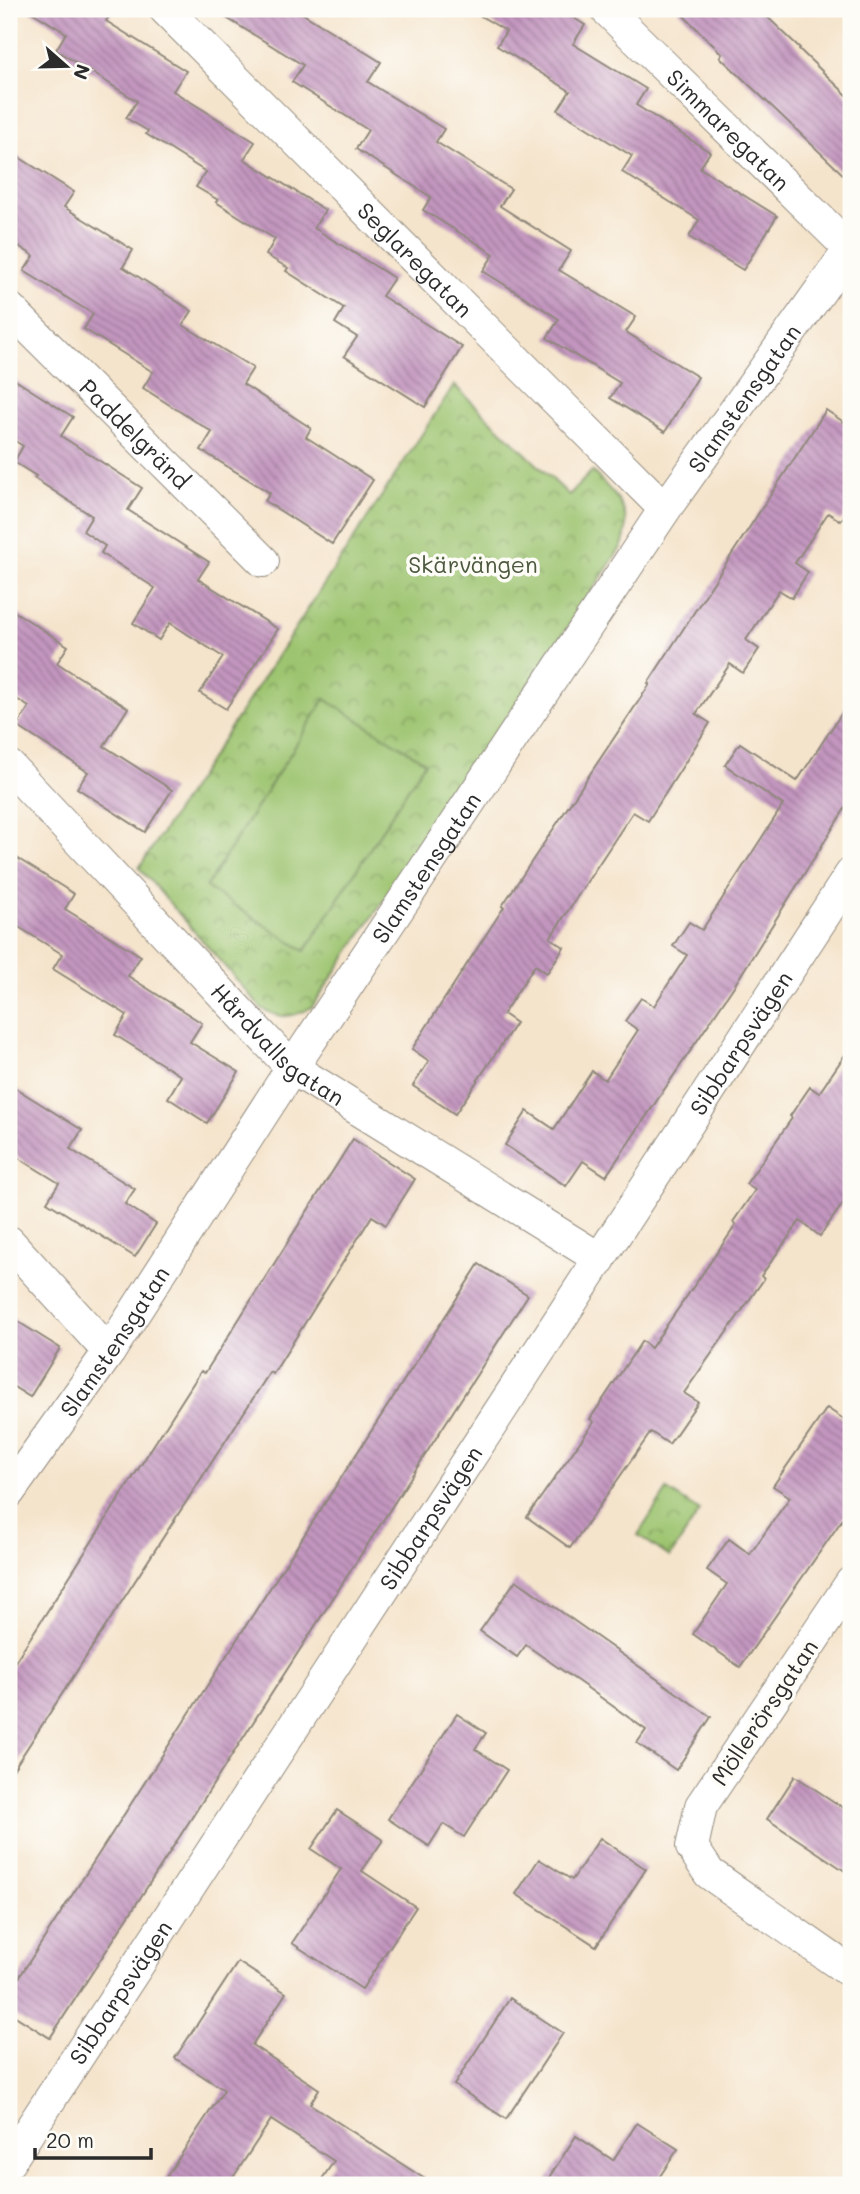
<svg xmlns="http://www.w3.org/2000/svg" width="860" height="2194" font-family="Mali,sans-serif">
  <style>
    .park { fill: url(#park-crowns); stroke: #64784d; stroke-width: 2 }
    .pitch { fill: #9dc46f; stroke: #64784d; stroke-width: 2 }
    .building { fill: url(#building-back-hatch) }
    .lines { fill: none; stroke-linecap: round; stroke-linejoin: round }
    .minor-casing { stroke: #90887c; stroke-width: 34 }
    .minor { stroke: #fff; stroke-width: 32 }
    .labels { text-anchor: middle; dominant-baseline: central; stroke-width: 7; stroke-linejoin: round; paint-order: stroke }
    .street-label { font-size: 23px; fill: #2b2b2b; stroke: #fdfcf7 }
    .park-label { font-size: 23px; fill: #4d593f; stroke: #fdfcf7 }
  </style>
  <defs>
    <pattern id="park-crowns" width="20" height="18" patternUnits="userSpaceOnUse" patternTransform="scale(1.75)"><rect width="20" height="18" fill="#9dc46f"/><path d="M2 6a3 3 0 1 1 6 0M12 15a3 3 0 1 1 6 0" fill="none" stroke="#809f5b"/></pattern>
    <pattern id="building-back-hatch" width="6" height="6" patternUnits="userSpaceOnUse" patternTransform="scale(1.75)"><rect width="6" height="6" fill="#c396bf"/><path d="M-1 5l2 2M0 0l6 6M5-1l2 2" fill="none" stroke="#9f7b9b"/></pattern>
  </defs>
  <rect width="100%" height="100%" fill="#fdfcf7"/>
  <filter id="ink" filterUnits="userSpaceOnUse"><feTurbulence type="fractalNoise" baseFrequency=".0143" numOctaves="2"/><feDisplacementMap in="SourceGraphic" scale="14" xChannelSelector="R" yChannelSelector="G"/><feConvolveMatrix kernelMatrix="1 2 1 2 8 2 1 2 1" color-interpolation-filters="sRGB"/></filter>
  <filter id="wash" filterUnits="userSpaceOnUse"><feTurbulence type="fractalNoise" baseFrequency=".00686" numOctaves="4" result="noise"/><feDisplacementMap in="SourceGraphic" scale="28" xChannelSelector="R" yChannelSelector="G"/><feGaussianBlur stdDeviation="1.57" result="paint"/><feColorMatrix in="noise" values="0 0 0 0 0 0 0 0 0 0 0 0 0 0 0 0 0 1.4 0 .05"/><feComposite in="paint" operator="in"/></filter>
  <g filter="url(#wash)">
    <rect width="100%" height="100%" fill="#f5e4cc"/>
    <g class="park">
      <path d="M454 385 569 495 592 471C615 495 635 510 622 546L312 1007C293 1018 280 1020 261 1008L139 868Z"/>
      <path d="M667 1490 700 1511 670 1557 638 1535Z"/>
    </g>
    <path class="pitch" d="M325 699 425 762 305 951 206 887Z"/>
    <g id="blocks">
      <g class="building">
        <path d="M27 9H114L106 21 186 71 173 91 255 142 244 159 325 210 314 228 394 278 382 296 462 347 425 407 344 356 357 337 335 323 344 308 286 271 288 268 266 255 275 239 216 202 218 200 196 187 206 172 146 134 148 131 126 118 137 101 56 50 66 33Z"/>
        <path d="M212 9H295L381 62 368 82 444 129 436 142 511 189 500 206 571 251 559 270 636 317 626 332 698 377 665 432 610 398 620 383 547 338 559 319 483 271 494 254 423 210 431 197 356 149 368 130 292 82 303 65Z"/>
        <path d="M469 9H559L585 25 573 44 646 89 636 105 710 152 700 168 777 216 743 270 689 237 699 220 622 172 632 156 558 110 570 91 497 46 506 31Z"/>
        <path d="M677 9H759L800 48 799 49 851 99V182L720 57 722 54Z"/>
        <path d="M9 151 74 192 64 207 133 250 123 267 192 311 183 325 253 368 243 384 311 428 306 437 373 480 332 544 265 501 270 493 201 450 212 432 143 388 153 372 84 329 93 314 24 271 34 256 9 240Z"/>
        <path d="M9 376 73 417 61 436 142 488 128 510 209 562 198 579 278 629 226 709 200 693 223 657 170 623 159 640 133 623 155 588 101 553 105 546 83 531 92 516 34 478 36 476 14 462 23 446 9 437Z"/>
        <path d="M826 410 851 427V505L841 521 828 513 795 563 808 572 792 598 779 590 746 640 759 649 743 673 730 664 696 714 710 723 648 821 633 812 550 938 564 947 547 973 535 965 503 1014 516 1023 455 1114 413 1086 429 1061 412 1049 504 907 502 906 650 684 648 683Z"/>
        <path d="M9 608 68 646 57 663 128 708 104 746 172 790 145 832 77 788 88 772 17 726 29 707 9 694Z"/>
        <path d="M851 699V799L734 986 606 1176 583 1161 566 1186 505 1145 527 1111 554 1129 592 1071 605 1080 638 1030 625 1021 641 998 654 1006 687 955 673 946 689 922 702 930 783 805 725 765 740 743 797 781Z"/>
        <path d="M9 853 74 894 65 909 141 956 128 976 202 1023 190 1042 239 1072 207 1123 168 1098 181 1076 115 1035 127 1015 53 969 62 954 9 921Z"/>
        <path d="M851 1046V1192L820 1236 800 1221 761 1276 764 1279 684 1393 698 1402 669 1444 651 1432 570 1548 527 1517 594 1422 590 1419 642 1341 651 1348 736 1225 733 1222 755 1190 746 1184 792 1118 790 1116 810 1087 819 1093Z"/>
        <path d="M9 1084 82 1130 70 1149 135 1189 125 1204 156 1224 135 1257 47 1202 59 1183 9 1152Z"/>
        <path d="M353 1139 415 1179 386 1225 372 1216 273 1374 270 1372 9 1776V1671L201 1371 205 1373Z"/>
        <path d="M479 1264 528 1295 50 2038 9 2012V1993Z"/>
        <path d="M9 1316 60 1348 30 1397 9 1384Z"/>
        <path d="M827 1408 851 1424V1507L740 1667 693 1634 727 1584 707 1570 729 1539 750 1554 790 1497 773 1486Z"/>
        <path d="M516 1580 711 1717 676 1770 637 1743 646 1730 589 1689 526 1645 517 1657 480 1631Z"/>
        <path d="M457 1714 486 1733 475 1749 507 1770 464 1837 443 1824 429 1846 388 1819Z"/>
        <path d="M795 1776 851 1813V1875L767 1819Z"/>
        <path d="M337 1810 383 1840 362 1871 416 1907 362 1989 292 1943 341 1869 311 1849Z"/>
        <path d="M600 1838 646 1869 596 1946 516 1894 539 1859 572 1880Z"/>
        <path d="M238 1962 286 1993 252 2045 319 2089 310 2104 434 2185H318L334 2161 271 2120 228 2185H161L224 2090 175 2058Z"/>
        <path d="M510 1998 563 2033 506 2119 454 2085Z"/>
        <path d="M637 2123 678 2149 654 2185H544L576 2136 613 2160Z"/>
      </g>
    </g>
  </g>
  <g filter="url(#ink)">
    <use href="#blocks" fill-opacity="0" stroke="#90887c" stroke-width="2"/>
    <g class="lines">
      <defs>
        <g id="minor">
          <path id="s1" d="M165 9 665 509"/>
          <path id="s2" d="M606 9 851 250"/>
          <path id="s3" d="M9 308 263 561"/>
          <path id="s4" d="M9 766 292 1068 600 1259"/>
          <path d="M9 1242 109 1352"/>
          <path id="s5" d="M9 1492 109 1352 292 1068 665 509 850 249"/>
          <path d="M851 1583 701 1806 692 1847 709 1873 851 1972"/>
          <path id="s6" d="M9 2162 851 874"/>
        </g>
      </defs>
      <use href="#minor" class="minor-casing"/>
      <use href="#minor" class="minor"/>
    </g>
  </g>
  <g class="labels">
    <g class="street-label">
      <text stroke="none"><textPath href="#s2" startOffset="172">Simmaregatan</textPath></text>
      <text stroke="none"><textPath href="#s1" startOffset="354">Seglaregatan</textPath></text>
      <text stroke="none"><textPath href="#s5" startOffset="1318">Slamstensgatan</textPath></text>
      <text stroke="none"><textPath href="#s3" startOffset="178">Paddelgränd</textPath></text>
      <text stroke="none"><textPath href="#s5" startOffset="751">Slamstensgatan</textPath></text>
      <text stroke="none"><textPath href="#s4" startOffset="388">Hårdvallsgatan</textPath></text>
      <text stroke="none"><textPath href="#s6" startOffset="1337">Sibbarpsvägen</textPath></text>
      <text stroke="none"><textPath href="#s5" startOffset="184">Slamstensgatan</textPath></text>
      <text stroke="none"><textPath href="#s6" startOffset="770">Sibbarpsvägen</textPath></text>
      <text transform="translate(764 1712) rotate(-56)">Möllerörsgatan</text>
      <text stroke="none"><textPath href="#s6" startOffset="203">Sibbarpsvägen</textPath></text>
    </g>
    <g class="park-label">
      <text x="473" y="564">Skärvängen</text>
    </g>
  </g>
  <rect width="860" height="2194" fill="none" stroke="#fdfcf7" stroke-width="35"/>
  <g transform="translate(66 66) rotate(110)" stroke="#fdfcf7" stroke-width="5" paint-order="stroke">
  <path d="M0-5L12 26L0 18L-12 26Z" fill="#2b2b2b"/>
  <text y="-10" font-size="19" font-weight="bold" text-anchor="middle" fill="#2b2b2b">N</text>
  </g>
  <path d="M35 2148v10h116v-10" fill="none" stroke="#2b2b2b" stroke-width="3.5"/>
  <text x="46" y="2148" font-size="21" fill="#2b2b2b" stroke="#fdfcf7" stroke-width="5" paint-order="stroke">20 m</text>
</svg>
